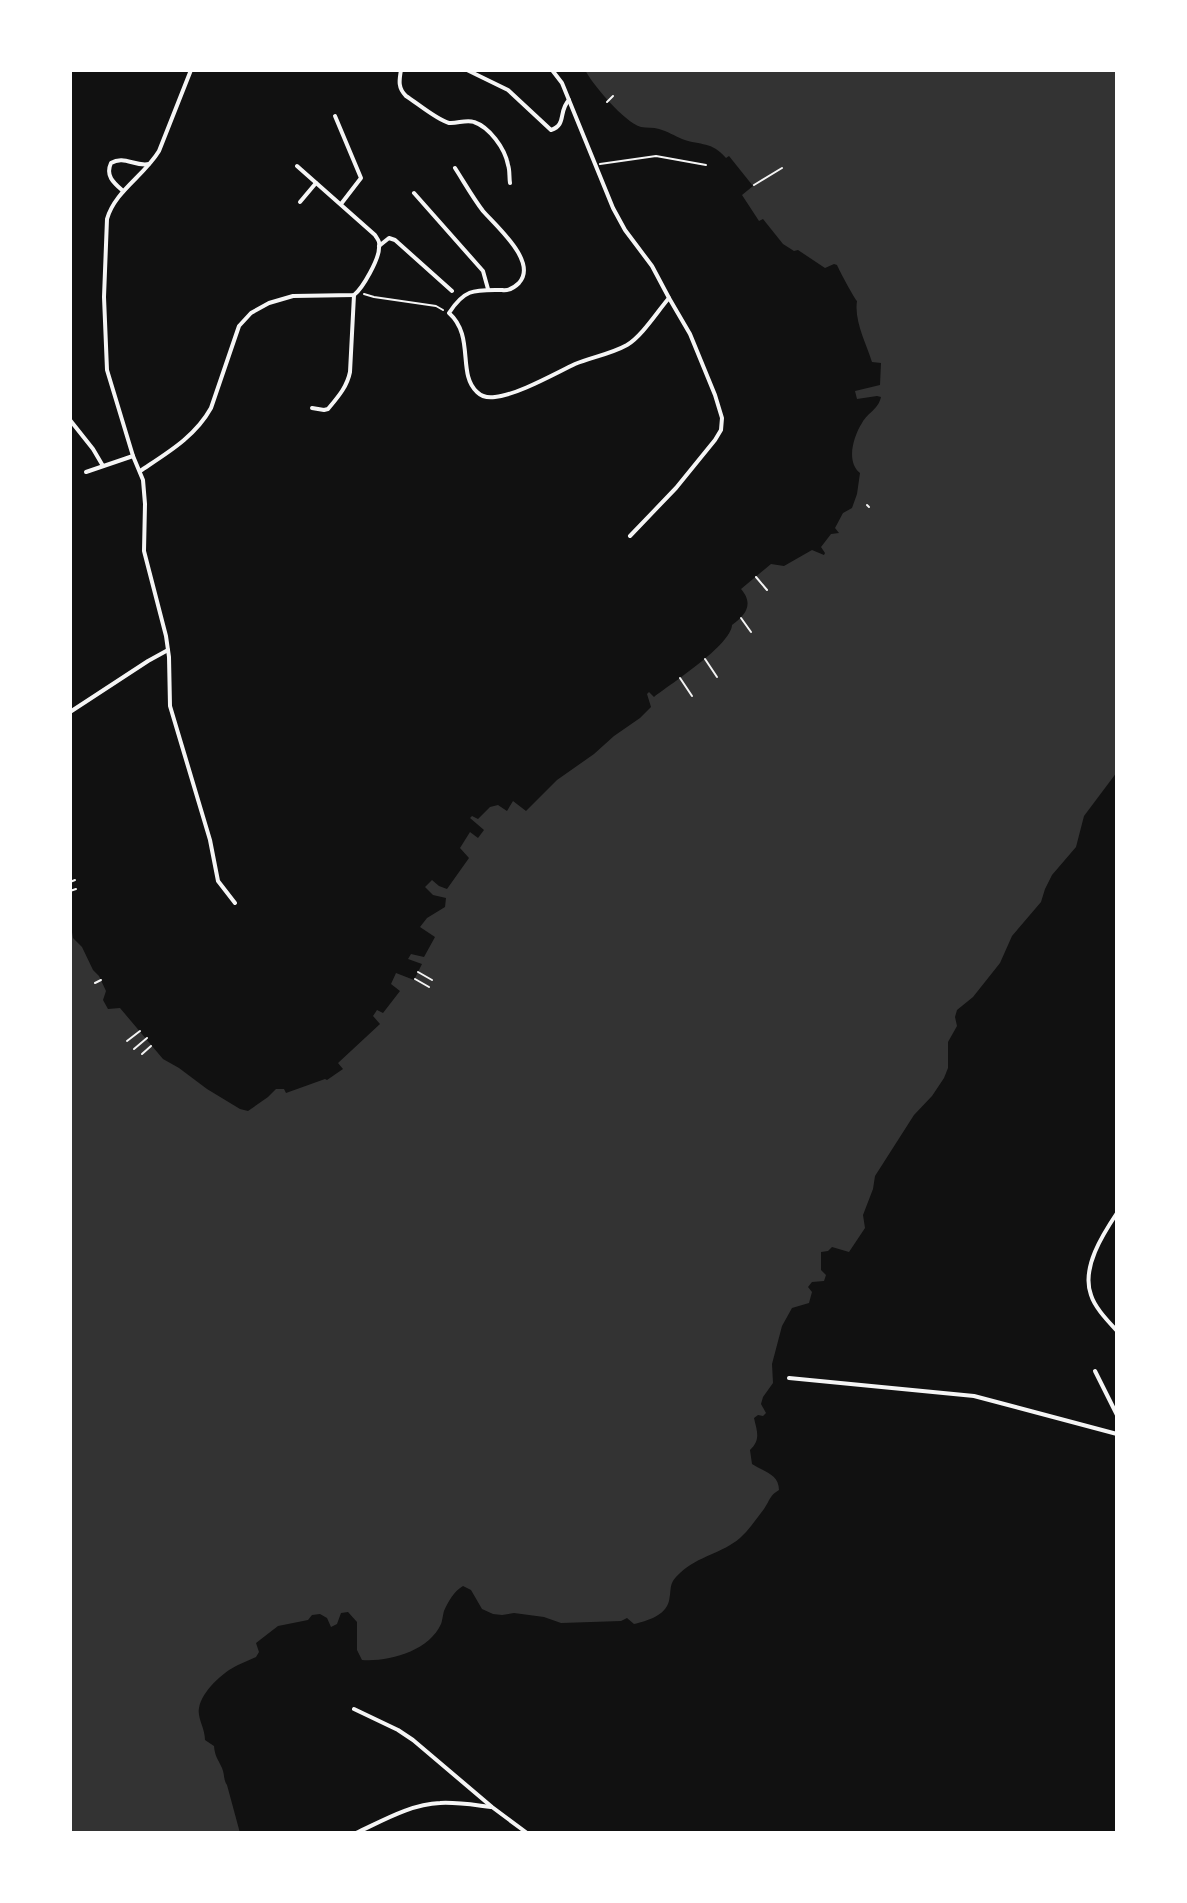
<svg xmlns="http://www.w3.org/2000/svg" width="1187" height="1903" font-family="Raleway,sans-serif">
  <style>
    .water { fill: #333 }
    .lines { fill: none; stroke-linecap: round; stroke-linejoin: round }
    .path { stroke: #f5f5f5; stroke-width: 2 }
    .minor { stroke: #f5f5f5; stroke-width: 4 }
  </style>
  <rect width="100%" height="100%" fill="#111"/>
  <path class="water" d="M585 70H1117V772L1084 816 1076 847 1052 875 1045 889 1041 902 1012 936 1000 963 973 997 957 1010 955 1017 957 1026 948 1042V1068L944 1078 932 1096 914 1115 875 1176 873 1189 863 1215 865 1228 849 1252 832 1247 828 1251 821 1252V1270L826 1275 824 1281 812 1282 808 1287 812 1292 809 1303 792 1308 782 1326 772 1364 773 1383 763 1397 761 1404 766 1413 763 1416 758 1415 754 1418C757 1432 761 1439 750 1450L752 1464C764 1472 779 1474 779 1490 770 1495 770 1500 764 1509 757 1518 749 1530 740 1538 723 1553 698 1556 680 1573 668 1584 672 1587 669 1601 665 1616 647 1621 634 1624L627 1618 621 1621 561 1623 544 1617 514 1613 502 1615 493 1614 482 1609 471 1590 463 1586C454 1591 448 1602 444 1611 443 1614 442 1622 441 1624 429 1651 389 1662 362 1660L357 1650V1622L348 1612 341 1613 337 1624 331 1627 327 1618 320 1614 312 1615 308 1620 278 1626 256 1643 259 1652 256 1657C250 1660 244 1662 238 1665 223 1672 202 1691 199 1708 197 1718 205 1728 205 1740L214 1746C215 1757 218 1759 222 1768 225 1775 223 1779 227 1785L240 1833H70V920L73 938 82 947 93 970 99 976 106 991 103 1000 108 1009 120 1008 163 1059 179 1068 207 1089 240 1109 248 1111 268 1097 276 1089H284L286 1093 325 1079 327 1080 343 1069 338 1063 380 1024 373 1016 377 1010 383 1013 400 991 391 984 396 973 414 980 422 964 408 959 411 954 424 957 435 937 420 927 427 918 445 907 446 898 433 895 425 887 432 880 439 886 447 889 469 858 460 848 470 832 478 838 484 830 470 818 472 816 478 819 490 807 498 805 507 811 513 801 526 811 557 780 594 754 614 736 640 718 651 707 647 694 649 692 654 697C672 683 731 645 732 625 746 615 754 604 741 589L771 564 784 566 812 550 824 555 825 553 821 547 831 534 839 533 835 528 843 513 852 508 857 494 860 473C846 462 853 437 862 423 869 411 878 410 881 397L877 396 857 399 855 391 880 385 881 363 872 362C866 343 854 321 857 301 854 298 839 270 837 265L834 264 825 268 798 250 794 251 783 244 763 219 759 221 742 195 753 186 729 156 726 158C711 141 702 146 682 139 675 136 667 131 659 129 653 127 647 128 641 127 624 122 593 85 585 70Z"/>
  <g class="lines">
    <g class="path">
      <path d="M607 102 613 96"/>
      <path d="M600 164 656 156 706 165"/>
      <path d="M754 185 782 168"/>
      <path d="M364 294 374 297 436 306 443 310"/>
      <path d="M867 505 869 507"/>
      <path d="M756 577 767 590"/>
      <path d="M741 618 751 632"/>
      <path d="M705 659 717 677"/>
      <path d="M680 678 692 696"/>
      <path d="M70 882 75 880"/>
      <path d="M70 891 76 889"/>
      <path d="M418 972 432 980"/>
      <path d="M415 979 429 987"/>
      <path d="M95 983 101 980"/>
      <path d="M127 1041 140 1031"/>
      <path d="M134 1049 147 1038"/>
      <path d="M142 1054 151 1046"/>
    </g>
    <g class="minor">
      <path d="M191 70 159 151C144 176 115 191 107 219L104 297 107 370 133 456 143 480 145 504 144 551 166 636 169 657 170 706 210 840 218 881 235 903"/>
      <path d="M401 70C399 81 398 88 406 96 417 103 437 120 449 123 457 124 466 119 474 122 489 127 505 148 508 165 510 170 509 177 510 183"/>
      <path d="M467 70 508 90 551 130C567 125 558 111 569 100"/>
      <path d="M552 70 562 83 613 208 625 230 652 266 669 298 690 334 715 395 722 418 721 430 715 440 676 488 630 536"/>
      <path d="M335 116 361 178 341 204"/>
      <path d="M455 168C464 182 473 198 483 211 497 227 538 262 519 283 514 288 509 291 502 290 475 290 465 288 449 313 475 336 457 374 477 392 482 397 488 398 495 397 517 395 554 374 575 364 592 357 611 354 627 345 642 336 657 312 669 298"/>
      <path d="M123 191C114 183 105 176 111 163 124 155 135 167 149 164"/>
      <path d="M414 193 483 271 488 289"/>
      <path d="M300 202 316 183"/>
      <path d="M379 246 389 238 395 240 452 291"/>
      <path d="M312 408 324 410 328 409C338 397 347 387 350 372L354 295"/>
      <path d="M70 420 93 449 103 466"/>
      <path d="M140 471C167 453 195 437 211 408L239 326 251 313 269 303 293 296 354 295C363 288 379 259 379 248 380 241 378 240 375 235L297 166"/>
      <path d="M86 472 133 456"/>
      <path d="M70 712 148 661 168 650"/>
      <path d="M1117 1213C1103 1234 1081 1268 1091 1295 1095 1308 1108 1321 1117 1331"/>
      <path d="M1095 1371 1117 1415"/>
      <path d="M789 1378 974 1396 1117 1434"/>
      <path d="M354 1709 398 1730 413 1740 492 1807 527 1833"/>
      <path d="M356 1833C382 1821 411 1804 440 1803 457 1802 474 1805 491 1807"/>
    </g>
  </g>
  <rect width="1187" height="1903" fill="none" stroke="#ffffff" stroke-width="144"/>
</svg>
